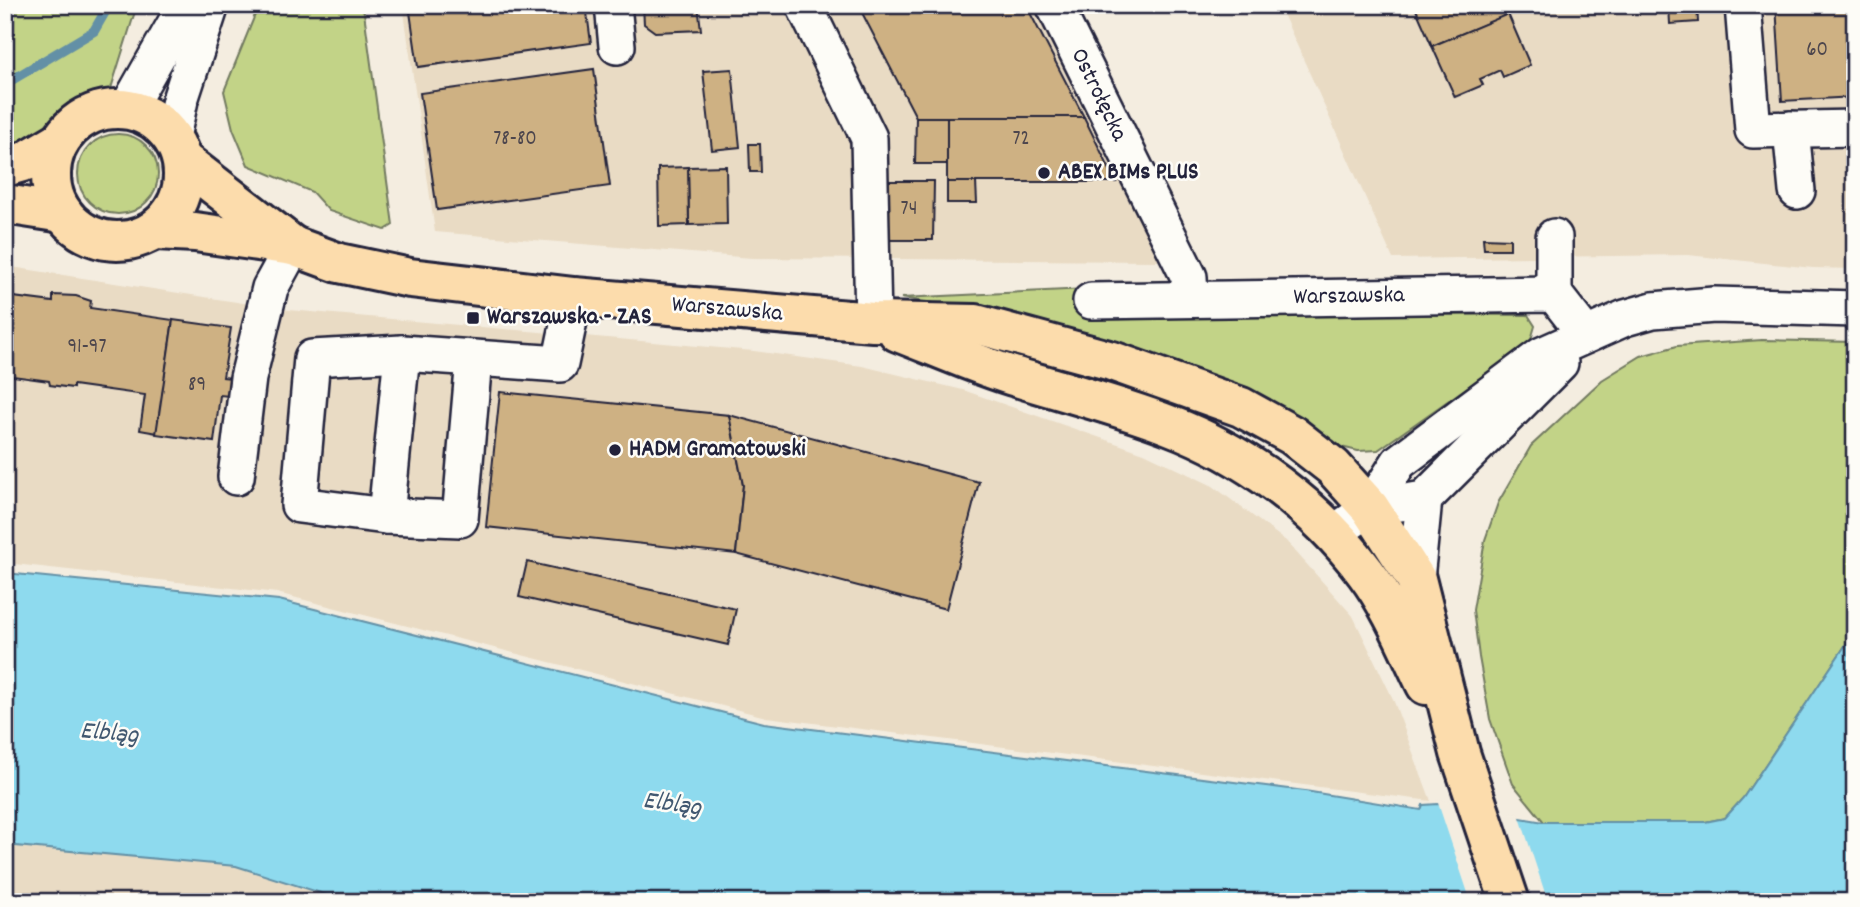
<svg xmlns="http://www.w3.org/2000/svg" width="1860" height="907" font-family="Dekko,sans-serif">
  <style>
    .built { fill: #e9dbc4 }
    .green { fill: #c2d387; stroke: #727a61; stroke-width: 2 }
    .water { fill: #8edaee; stroke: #6390a6; stroke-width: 2 }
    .pier { fill: #f4ede0 }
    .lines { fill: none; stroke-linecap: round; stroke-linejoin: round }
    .stream { stroke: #6390a6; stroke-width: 10 }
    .building { fill: #ceb183; stroke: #22223b; stroke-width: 2 }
    .minor-casing { stroke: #22223b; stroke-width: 40 }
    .major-casing { stroke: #22223b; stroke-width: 44 }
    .minor { stroke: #fdfcf7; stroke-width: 35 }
    .major { stroke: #fcdcac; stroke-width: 38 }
    .poi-dot { fill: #22223b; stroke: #fdfcf7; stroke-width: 2.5 }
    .labels { text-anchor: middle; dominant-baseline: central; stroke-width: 5; stroke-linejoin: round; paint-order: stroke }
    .number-label { font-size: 21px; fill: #4d464d }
    .street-label { font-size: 24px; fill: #22223b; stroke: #fdfcf7 }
    .poi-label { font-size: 24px; font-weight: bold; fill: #22223b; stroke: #fdfcf7; text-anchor: start }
    .water-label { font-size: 26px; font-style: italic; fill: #425971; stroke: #fdfcf7 }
  </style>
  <rect width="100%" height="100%" fill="#f4ede0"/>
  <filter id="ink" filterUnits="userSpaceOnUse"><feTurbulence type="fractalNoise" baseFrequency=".0143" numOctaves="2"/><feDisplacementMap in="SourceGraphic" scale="14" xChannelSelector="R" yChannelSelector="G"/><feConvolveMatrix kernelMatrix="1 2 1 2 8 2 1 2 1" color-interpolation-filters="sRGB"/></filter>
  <g filter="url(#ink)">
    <g class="built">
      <path d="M403 5H1036L1161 261 752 258 435 232Z"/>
      <path d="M1279 5H1855V269L1813 268 1688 255 1393 259Z"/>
      <path d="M5 266 289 310 754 351 862 366 963 390 1144 453 1213 486 1286 541 1353 616 1393 699 1431 801 766 717 277 593 5 563Z"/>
      <path d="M5 845 236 866 349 902H5Z"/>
    </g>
    <g class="green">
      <path d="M5 5H137L108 98 5 158Z"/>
      <path d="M259 5H363L393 225 385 230 329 211 312 192 248 165 233 129 224 91Z"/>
      <circle cx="118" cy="174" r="40"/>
      <path d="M1087 289 1089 320 1358 314 1528 315 1535 326 1530 343 1378 450 1358 451 1328 444 987 311 901 298Z"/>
      <path d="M1762 340 1855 342V631L1743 798 1725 818 1705 822H1544L1513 784 1490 719 1479 657 1473 610 1485 540 1498 503 1531 446 1602 380 1641 356 1677 346Z"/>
    </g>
    <path class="water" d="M5 573 279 600 764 723 1305 791 1421 810 1423 805 1438 804 1544 822H1705L1725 818 1743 798 1855 631V902H349L236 866 5 845Z"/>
    <path class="pier" d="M1437 800 1519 814 1548 902H1471Z"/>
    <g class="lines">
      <path class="stream" d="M5 84 94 31 109 5"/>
    </g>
    <g class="building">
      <path d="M409 5H586L591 43 418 67Z"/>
      <path d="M643 5H698L701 30 655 32 644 24Z"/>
      <path d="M858 5H1026L1084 117H916Z"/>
      <path d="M1414 5H1532L1432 46Z"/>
      <path d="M1669 5H1697L1698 22 1670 24Z"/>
      <path d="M1776 5H1855V97L1782 101Z"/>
      <path d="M1508 14 1530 65 1503 77 1500 70 1480 79 1483 85 1455 97 1432 46Z"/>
      <path d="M594 69 610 186 437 210 420 93Z"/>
      <path d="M732 69 740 147 712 150 703 71Z"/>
      <path d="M916 117H947V164H915Z"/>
      <path d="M947 117H1084L1116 182H947Z"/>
      <path d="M749 144H760L761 172H750Z"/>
      <path d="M726 166 727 224 689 225 688 167Z"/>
      <path d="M688 167 689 225 659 226 658 168Z"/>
      <path d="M884 181H934L933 240H884Z"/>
      <path d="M947 182H976L977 203H947Z"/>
      <path d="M1483 238 1510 239V249H1484Z"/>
      <path d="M53 295 76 296 91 301 90 308 173 320 157 433 140 430 145 395 73 385V388L50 385 49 381 5 375V296L53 302Z"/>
      <path d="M173 320 231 328 223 377 232 378 229 396 220 395 214 442 156 434Z"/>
      <path d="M500 392 729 415 743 485 736 554 486 527Z"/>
      <path d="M729 415 979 482 946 609 736 554 743 485Z"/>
      <path d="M527 562 736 609 728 645 519 597Z"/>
    </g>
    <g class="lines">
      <defs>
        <g id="minor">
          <path d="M613 5 617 46"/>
          <path d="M804 5 869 138 873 322"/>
          <path d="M1054 5 1189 277 1190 299"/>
          <path d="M1743 5 1753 130 1855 128"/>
          <path d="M127 109 186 5"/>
          <path d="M1791 129 1797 191"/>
          <path d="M172 137 180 100 211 5"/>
          <path d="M1554 237V294"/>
          <path d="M1091 301 1554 294 1586 335"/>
          <path d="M474 359 460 519 386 516 299 505 312 358 402 353 560 364 574 297"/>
          <path d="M236 477 248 378 270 288 293 246"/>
          <path d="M1370 508 1424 499 1560 363"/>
          <path d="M386 516 402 353"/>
          <path d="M1334 533 1370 508 1399 462 1542 355 1625 318 1653 310 1714 305 1855 309"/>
          <path d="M1416 579 1424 499"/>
        </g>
        <g id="major">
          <circle cx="117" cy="175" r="66"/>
          <path d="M182 160 293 246"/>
          <path d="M5 167 26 161 60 141"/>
          <path d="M5 204 63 213"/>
          <path d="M156 230 195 232 293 246 339 263 410 278 574 297 873 322 976 324 1112 361 1241 407 1292 435 1333 467 1370 508 1416 579 1460 753 1510 902"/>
          <path d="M898 332C934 346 970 362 1007 374 1061 391 1117 405 1169 425 1246 454 1317 507 1366 573 1391 606 1408 648 1426 685"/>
        </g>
      </defs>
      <use href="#minor" class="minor-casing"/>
      <use href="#major" class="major-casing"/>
      <use href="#minor" class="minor"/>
      <use href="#major" class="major"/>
    </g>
  </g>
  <g class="poi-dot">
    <circle cx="1044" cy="173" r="7"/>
    <rect x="466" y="311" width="14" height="14" rx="3.5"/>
    <circle cx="615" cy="450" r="7"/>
  </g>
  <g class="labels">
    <g class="number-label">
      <text x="1817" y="51">60</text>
      <text x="515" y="140">78-80</text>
      <text x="1021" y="140">72</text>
      <text x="909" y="210">74</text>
      <text x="87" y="348">91-97</text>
      <text x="197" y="386">89</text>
    </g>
    <g class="street-label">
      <text transform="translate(1098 95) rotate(64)">Ostrołęcka</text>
      <text transform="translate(1349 297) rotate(-1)">Warszawska</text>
      <text transform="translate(727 310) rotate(5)">Warszawska</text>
    </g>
    <g class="poi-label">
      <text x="1058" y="173">ABEX BIMs PLUS</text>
      <text x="487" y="318">Warszawska - ZAS</text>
      <text x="629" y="450">HADM Gramatowski</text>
    </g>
    <g class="water-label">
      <text transform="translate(109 734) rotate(5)">Elbląg</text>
      <text transform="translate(672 805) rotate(8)">Elbląg</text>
    </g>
  </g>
  <rect width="1860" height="907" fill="none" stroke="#fdfcf7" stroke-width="28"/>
  <rect x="14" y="14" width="1832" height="879" fill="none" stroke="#22223b" stroke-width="2.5" filter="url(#ink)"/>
</svg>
